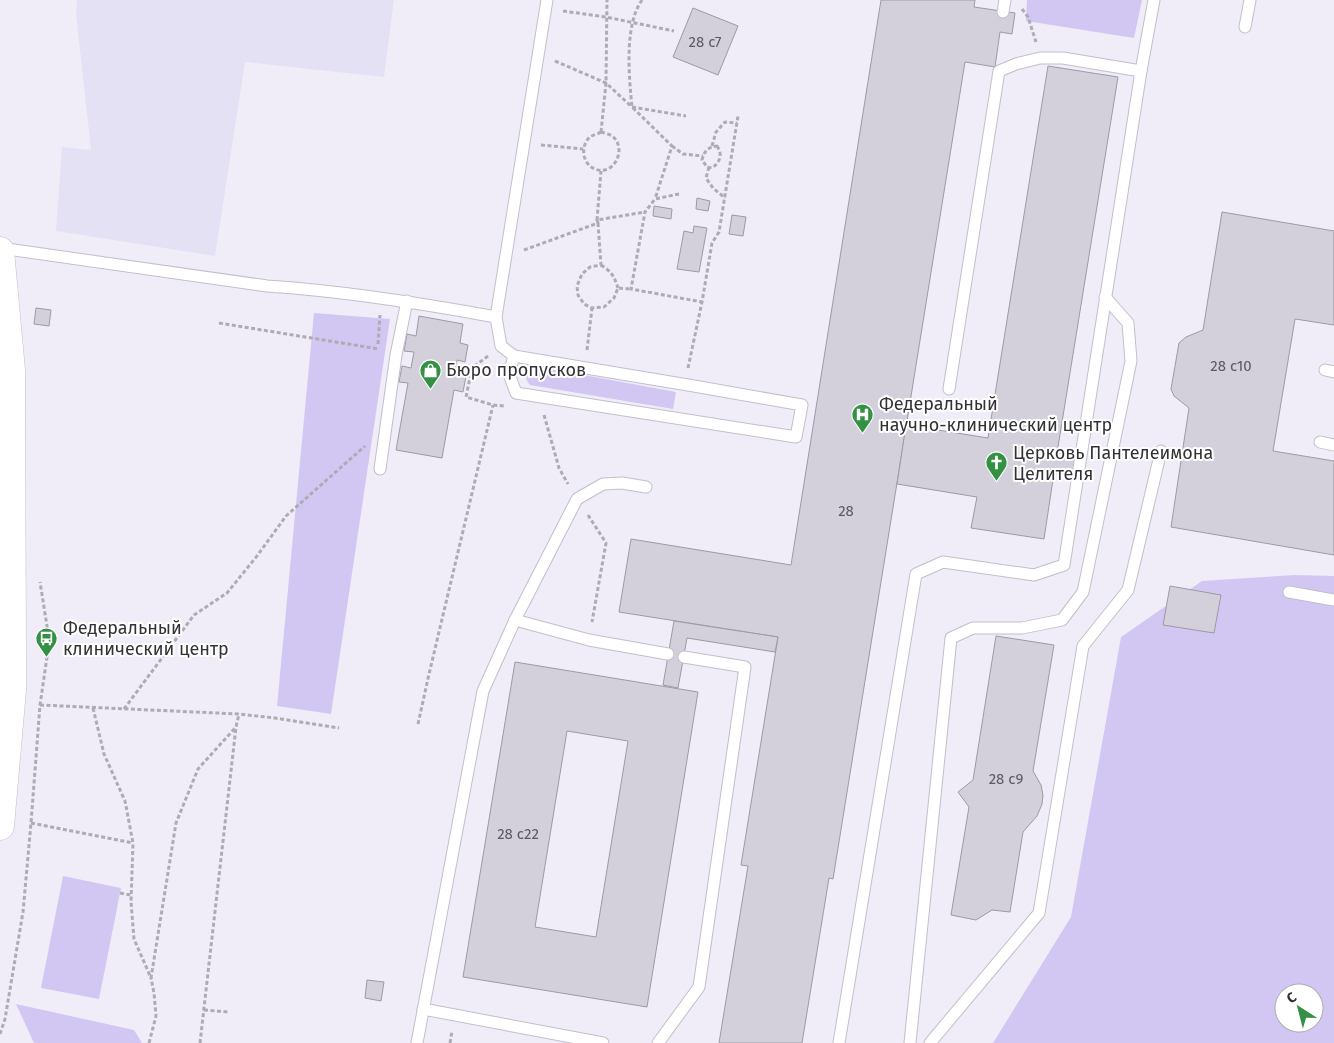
<svg xmlns="http://www.w3.org/2000/svg" width="1334" height="1043" font-family="'Fira Sans',sans-serif">
  <style>
    .built { fill: #e5e1f4 }
    .green { fill: #d2c7f3; fill-rule: evenodd }
    .building { fill: #d3d0dc; stroke: #9c9aa4; fill-rule: evenodd }
    .lines { fill: none; stroke-linecap: round; stroke-linejoin: round }
    .lane-casing { stroke: #c1bfca; stroke-width: 13 }
    .secondary-casing { stroke: #c1bfca; stroke-width: 29 }
    .path { stroke: #aeabb4; stroke-width: 3; stroke-dasharray: 4 2.5; stroke-linecap: butt }
    .lane { stroke: #fff; stroke-width: 11 }
    .secondary { stroke: #fff; stroke-width: 28 }
    .labels { text-anchor: middle; dominant-baseline: central; stroke-width: 4; stroke-linejoin: round; paint-order: stroke }
    .number-label { font-size: 15px; fill: #5a595f }
    .poi-label { font-size: 18px; fill: #323135; stroke: #fff; text-anchor: start }
  </style>
  <rect width="100%" height="100%" fill="#f0edf9"/>
  <path class="built" d="M77 0H394L384 77 245 62 215 256 56 231 62 147 91 150 76 14Z"/>
  <g class="green">
    <path d="M1027 0H1142L1134 38 1026 21Z"/>
    <path d="M314 313 390 319 331 714 277 706Z"/>
    <path d="M535 366 676 392 673 409 530 385C523 377 526 371 535 366Z"/>
    <path d="M1295 575 1334 576V1043H993L1071 917 1121 637 1202 581ZM1284 993H1314V1023H1284Z"/>
    <path d="M63 876 121 888 99 999 41 988Z"/>
    <path d="M16 1004 134 1030 142 1043H34Z"/>
  </g>
  <g class="building">
    <path d="M881 0H975L974 7 1015 13 1012 34 1000 32 995 67 965 62 833 879 829 878 802 1043H719L748 866 741 865 778 637 619 612 631 539 791 565Z"/>
    <path d="M693 8 738 26 718 75 673 57Z"/>
    <path d="M1048 66 1118 77 1057 453 1078 456 1074 476 1054 473 1044 539 971 528 977 497 897 484 906 425 988 438Z"/>
    <path d="M697 198 710 201 708 211 696 209Z"/>
    <path d="M654 206 672 209 671 219 653 216Z"/>
    <path d="M1222 212 1334 231V325L1295 319 1273 451 1334 461V555L1171 527 1189 408 1174 396 1171 389 1179 343 1186 337 1203 330Z"/>
    <path d="M732 215 746 217 743 236 729 234Z"/>
    <path d="M694 226 707 228 699 272 677 269 684 231 693 233Z"/>
    <path d="M36 308 51 310 49 326 34 324Z"/>
    <path d="M419 316 463 324 460 343 468 345 465 362 457 360 455 374 466 376 463 392 454 390 442 458 396 450 408 383 399 382 402 366 411 368 414 352 404 351 407 334 416 336Z"/>
    <path d="M1170 586 1221 595 1214 633 1163 625Z"/>
    <path d="M674 621 778 637 775 652 687 638 678 688 663 685Z"/>
    <path d="M996 636 1054 645 1033 771 1041 785 1043 795 1042 804 1037 816 1023 832 1010 912 992 910 976 920 951 915 969 807 958 792 973 780Z"/>
    <path d="M515 662 698 692 647 1007 463 977ZM567 731 628 741 596 937 535 927Z"/>
    <path d="M367 980 384 982 381 1001 365 998Z"/>
  </g>
  <g class="lines">
    <defs>
      <g id="lane">
        <path d="M1003 12 1005 0"/>
        <path d="M1245 27 1250 0"/>
        <path d="M0 248 267 286C344 291 420 303 496 317L501 346 514 356"/>
        <path d="M496 317 547 0"/>
        <path d="M514 356 694 386 802 405 796 437 516 393 509 374Z"/>
        <path d="M1325 370 1334 372"/>
        <path d="M949 389 999 71 1016 64 1040 58H1063L1141 71"/>
        <path d="M1320 442 1334 445"/>
        <path d="M380 469 396 355 407 301"/>
        <path d="M1289 592 1334 600"/>
        <path d="M515 620 589 640 668 654"/>
        <path d="M423 1009 603 1043"/>
        <path d="M417 1043 483 691 515 620 577 499 603 484 622 483 646 487"/>
        <path d="M658 1043 699 987 745 667 684 657"/>
        <path d="M839 1043 916 574 943 562 1034 575 1064 565 1141 71 1154 0"/>
        <path d="M910 1043 951 638 973 628H1022L1062 620 1083 592 1131 361 1128 323 1105 297"/>
        <path d="M930 1043 1039 913 1083 646 1128 590 1161 451"/>
      </g>
      <path id="secondary" d="M0 251 11 370 12 658V690L0 826"/>
    </defs>
    <use href="#lane" class="lane-casing"/>
    <use href="#secondary" class="secondary-casing"/>
    <g class="path">
      <path d="M642 0C624 25 629 77 632 107L672 146 655 199"/>
      <path d="M1022 9 1028 17 1036 42"/>
      <path d="M563 11 606 17 674 31"/>
      <path d="M555 61 606 83 632 107 686 116"/>
      <path d="M601 132 606 83 607 0"/>
      <path d="M601 132C604 133 609 134 612 136 628 148 614 177 595 169 582 164 580 146 590 137 593 135 598 134 601 132Z"/>
      <path d="M541 145 583 149"/>
      <path d="M672 146 683 154 703 156"/>
      <path d="M712 146 716 132 725 122 737 123"/>
      <path d="M717 146C723 155 720 162 712 168L707 167 702 160C704 151 708 147 717 146Z"/>
      <path d="M709 167 706 178 713 188 725 198"/>
      <path d="M679 194 655 199 645 212 631 289 702 302"/>
      <path d="M597 220 601 171"/>
      <path d="M598 223 601 265 590 267 582 274 577 286 578 295 584 304 592 308 604 307 614 298 618 288 631 289"/>
      <path d="M524 250 598 223 597 220 645 212"/>
      <path d="M601 265C612 272 614 276 618 288"/>
      <path d="M219 323 379 349"/>
      <path d="M378 344 380 315"/>
      <path d="M587 350 592 308"/>
      <path d="M488 356 472 368 466 397 493 405 504 406"/>
      <path d="M456 366 472 368"/>
      <path d="M688 368 702 302 712 243 719 232 738 116"/>
      <path d="M544 415 559 468 568 484"/>
      <path d="M588 515 606 543 592 622"/>
      <path d="M40 705 239 714 275 718 339 728"/>
      <path d="M93 708 104 754 125 801 133 843 131 902 134 939 151 978 176 823 198 769 236 727"/>
      <path d="M124 709 194 615 227 593 257 556 286 516 365 446"/>
      <path d="M418 724 429 674 493 405"/>
      <path d="M31 823 133 843"/>
      <path d="M120 893 131 895"/>
      <path d="M204 1010 228 1012"/>
      <path d="M0 1034 5 1019 23 912 31 823 40 705 47 657V626L40 582"/>
      <path d="M149 1043 156 1016 154 993 151 978"/>
      <path d="M200 1043 236 727 239 714"/>
      <path d="M450 1043 452 1031"/>
    </g>
    <use href="#lane" class="lane"/>
    <use href="#secondary" class="secondary"/>
  </g>
  <defs>
    <symbol id="shop-pin" viewBox="-11 -11 22 30"><path d="M0 17L-7.5 6A9.5 9.5 0 1 1 7.5 6Z" fill="#349143" stroke="#fff"/><path d="M-5-2.5h2.3a2.7 3.5 0 0 1 5.4 0H5L5.5 6h-11ZM-1.5-2.5h3a1.5 2.3 0 0 0-3 0Z" fill="#fff"/></symbol>
    <symbol id="hospital-pin" viewBox="-11 -11 22 30"><path d="M0 17L-7.5 6A9.5 9.5 0 1 1 7.5 6Z" fill="#349143" stroke="#fff"/><path d="M-5-5h3v3.5h4V-5h3V5h-3V1.5h-4V5h-3Z" fill="#fff"/></symbol>
    <symbol id="church-pin" viewBox="-11 -11 22 30"><path d="M0 17L-7.5 6A9.5 9.5 0 1 1 7.5 6Z" fill="#349143" stroke="#fff"/><path d="M-1.2-6h2.4v3.5h3.3v2.4h-3.3V6h-2.4V-.1h-3.3v-2.4h3.3Z" fill="#fff"/></symbol>
    <symbol id="bus-pin" viewBox="-11 -11 22 30"><path d="M0 17L-7.5 6A9.5 9.5 0 1 1 7.5 6Z" fill="#349143" stroke="#fff"/><path d="M-5-6H5V4H4V6H2V4H-2V6H-4V4H-5ZM-3.5-4V0h7V-4ZM-3.5 1.2v1.5H-2V1.2ZM2 1.2v1.5H3.5V1.2Z" fill="#fff"/></symbol>
  </defs>
  <g fill-rule="evenodd">
    <use href="#shop-pin" x="418" y="358" width="25" height="34"/>
    <use href="#hospital-pin" x="850" y="402" width="25" height="34"/>
    <use href="#church-pin" x="984" y="450" width="25" height="34"/>
    <use href="#bus-pin" x="34" y="626" width="25" height="34"/>
  </g>
  <g class="labels">
    <g class="number-label">
      <text x="705" y="42">28 с7</text>
      <text x="1231" y="366">28 с10</text>
      <text x="846" y="511">28</text>
      <text x="1006" y="779">28 с9</text>
      <text x="518" y="834">28 с22</text>
    </g>
    <g class="poi-label">
      <text x="446" y="370">Бюро пропусков</text>
      <text x="879" y="404">Федеральный<tspan x="879" dy="21">научно-клинический центр</tspan></text>
      <text x="1013" y="453">Церковь Пантелеимона<tspan x="1013" dy="21">Целителя</tspan></text>
      <text x="63" y="628">Федеральный<tspan x="63" dy="21">клинический центр</tspan></text>
    </g>
  </g>
  <g transform="translate(1299 1008) rotate(324)"><circle r="24" fill="#ffffff" stroke="#adadae"/>
  <path d="M0-4L9 19L0 12L-9 19Z" fill="#349143"/>
  <text y="-8" font-size="14" font-weight="bold" text-anchor="middle" fill="#323135">С</text>
  </g>
</svg>
